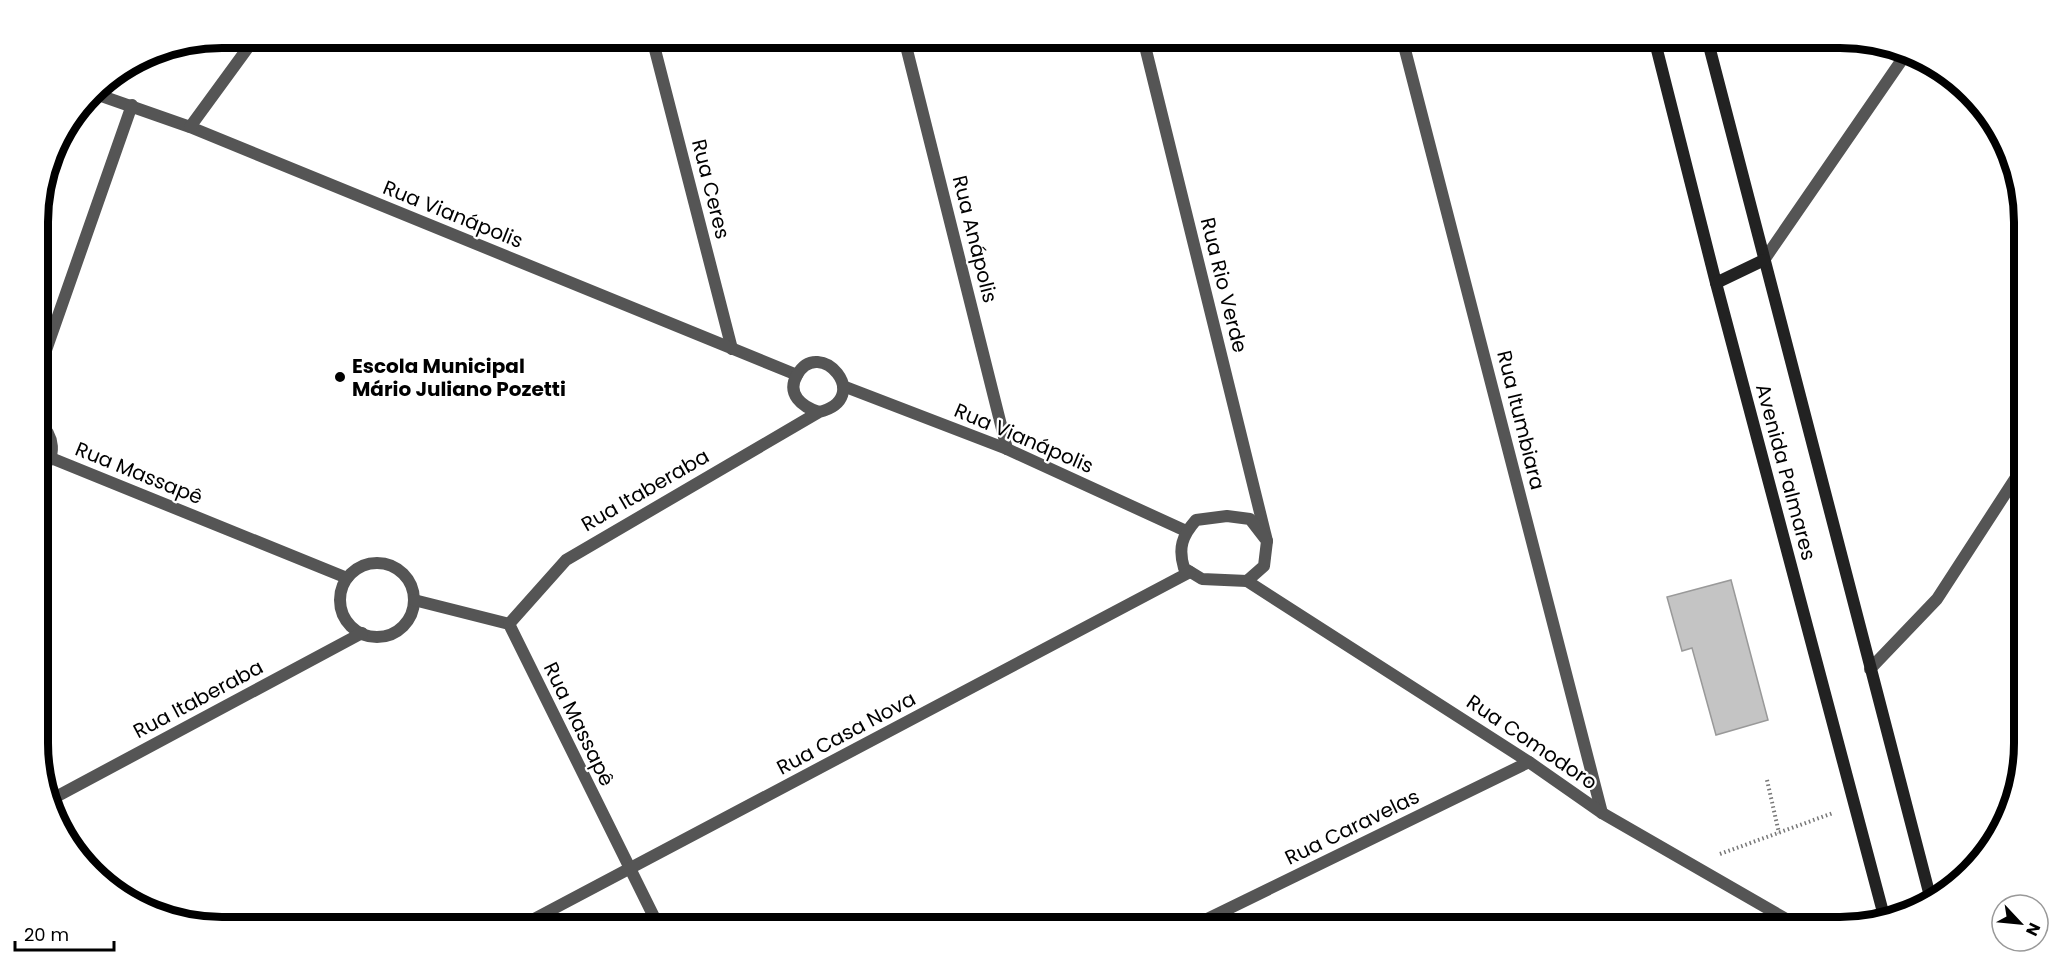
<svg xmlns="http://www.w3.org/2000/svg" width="2062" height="965" font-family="Poppins,sans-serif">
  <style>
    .building { fill: #c4c4c4; stroke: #999; stroke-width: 1.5 }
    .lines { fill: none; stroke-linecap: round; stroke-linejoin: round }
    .path { stroke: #777; stroke-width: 4; stroke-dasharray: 1.5 3; stroke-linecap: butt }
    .minor { stroke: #555; stroke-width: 12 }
    .secondary { stroke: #222; stroke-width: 12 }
    .poi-dot { fill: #000; stroke: #fff; stroke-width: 2 }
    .labels { text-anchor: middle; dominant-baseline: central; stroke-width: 4.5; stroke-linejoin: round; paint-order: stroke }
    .street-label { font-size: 20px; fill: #000; stroke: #fff }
    .poi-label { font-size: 20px; font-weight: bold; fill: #000; stroke: #fff; text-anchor: start }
    .rim { fill: none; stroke: #000; stroke-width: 8 }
  </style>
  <rect width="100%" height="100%" fill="#fff"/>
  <path class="building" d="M1731 580 1768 720 1716 735 1692 648 1682 651 1667 597Z"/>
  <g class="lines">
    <g class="path">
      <path d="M1767 780 1779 833"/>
      <path d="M1720 854 1833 813"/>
    </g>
    <g class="minor">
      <path d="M652 38 732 349"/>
      <path d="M904 38 1007 449"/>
      <path d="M1143 38 1267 541"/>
      <path d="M1402 38 1602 813"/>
      <path d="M93 93 190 127 797 375"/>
      <path d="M190 127 255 38"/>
      <path d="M1764 260 1908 51"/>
      <path d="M38 373 132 105"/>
      <path d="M843 386 1007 449 1186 531"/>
      <path d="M38 421C54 435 59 458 38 470"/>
      <path d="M51 458 347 578"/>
      <path d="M1227 516 1250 519 1267 541 1264 566 1247 581 1202 579 1184 568C1178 548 1182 536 1196 520Z"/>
      <circle cx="377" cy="600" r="37"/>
      <path d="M1247 581 1529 762 1602 813 1800 927"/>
      <path d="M414 600 509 624 659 927"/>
      <path d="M509 624 566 560 819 412C875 398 819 335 797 375 786 394 802 407 819 412"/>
      <path d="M1870 669 1937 599 2024 465"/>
      <path d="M52 799 362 633"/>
      <path d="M519 927 1190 572"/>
      <path d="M1191 927 1529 762"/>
    </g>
    <g class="secondary">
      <path d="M1654 38 1716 283 1884 916"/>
      <path d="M1707 38 1931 900"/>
      <path d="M1716 283 1764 260"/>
    </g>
  </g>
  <circle class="poi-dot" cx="340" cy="377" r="6"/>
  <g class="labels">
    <g class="street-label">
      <text transform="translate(711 189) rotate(76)">Rua Ceres</text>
      <text transform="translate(453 214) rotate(22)">Rua Vianápolis</text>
      <text transform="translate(975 239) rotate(76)">Rua Anápolis</text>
      <text transform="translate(1224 285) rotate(76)">Rua Rio Verde</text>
      <text transform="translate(1521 420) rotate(76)">Rua Itumbiara</text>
      <text transform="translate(1024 438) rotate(23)">Rua Vianápolis</text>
      <text transform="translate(1786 472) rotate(75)">Avenida Palmares</text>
      <text transform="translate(139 473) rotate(22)">Rua Massapê</text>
      <text transform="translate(645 490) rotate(-30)">Rua Itaberaba</text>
      <text transform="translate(198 699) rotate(-28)">Rua Itaberaba</text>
      <text transform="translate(579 724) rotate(64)">Rua Massapê</text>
      <text transform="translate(846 733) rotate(-28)">Rua Casa Nova</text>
      <text transform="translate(1532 742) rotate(34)">Rua Comodoro</text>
      <text transform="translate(1352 827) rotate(-26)">Rua Caravelas</text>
    </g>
    <g class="poi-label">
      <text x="352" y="366">Escola Municipal<tspan x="352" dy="23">Mário Juliano Pozetti</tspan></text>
    </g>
  </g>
  <path d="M0 0H2062V965H0ZM222 48H1840A174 174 0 0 1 2014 222V743A174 174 0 0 1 1840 917H222A174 174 0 0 1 48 743V222A174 174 0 0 1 222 48Z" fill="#fff" fill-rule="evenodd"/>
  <path class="rim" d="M222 48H1840A174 174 0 0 1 2014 222V743A174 174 0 0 1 1840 917H222A174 174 0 0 1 48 743V222A174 174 0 0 1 222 48Z"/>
  <g transform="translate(2020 923) rotate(116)"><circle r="28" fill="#ffffff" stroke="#999999" stroke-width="1.5"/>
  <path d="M0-4.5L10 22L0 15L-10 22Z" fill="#000000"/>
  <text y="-9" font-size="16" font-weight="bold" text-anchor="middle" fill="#000000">N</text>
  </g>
  <path d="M15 941v9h99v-9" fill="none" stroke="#000000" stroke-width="3"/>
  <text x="24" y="941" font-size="18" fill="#000000" stroke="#ffffff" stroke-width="4.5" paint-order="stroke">20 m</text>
</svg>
